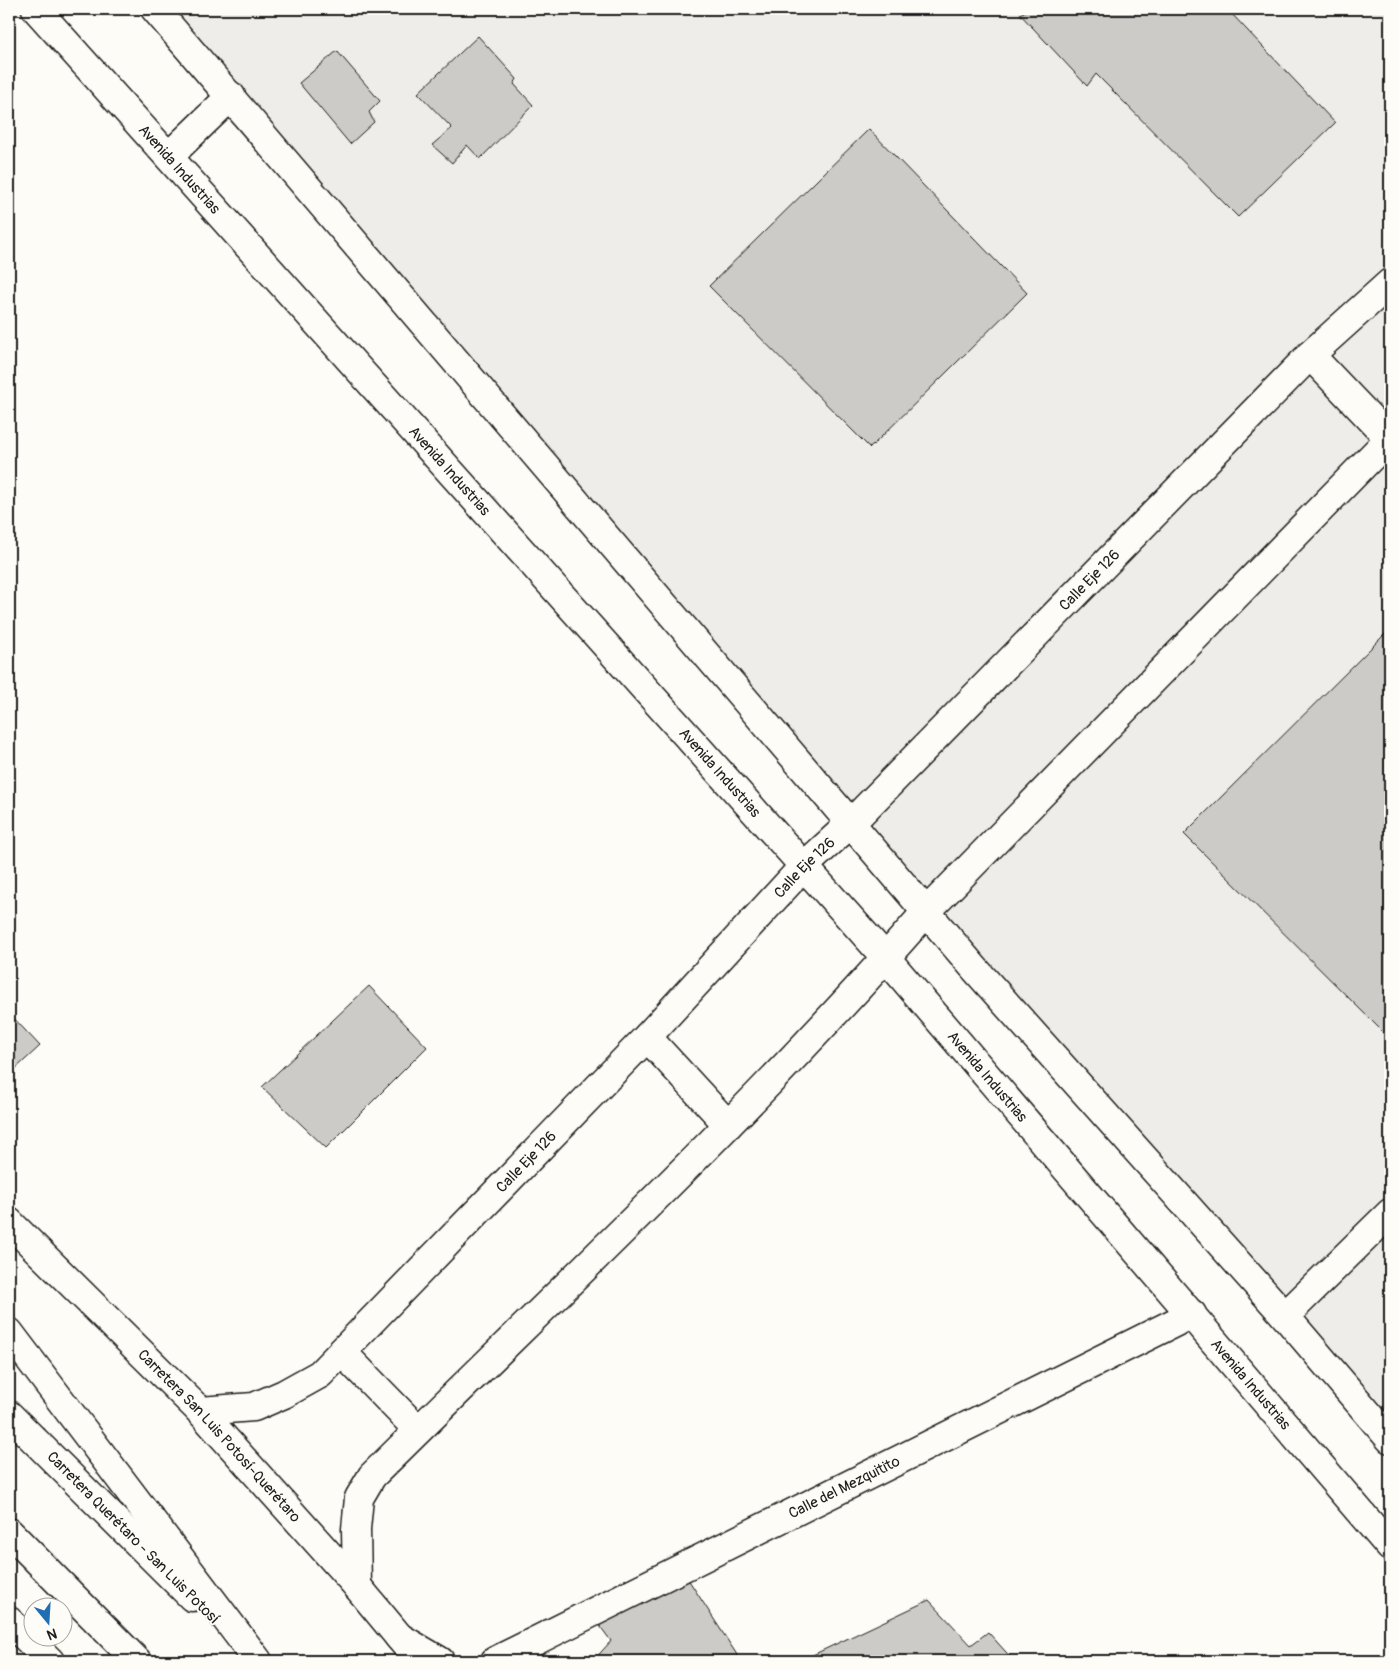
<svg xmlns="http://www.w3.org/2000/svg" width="1399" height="1670" font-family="Pangolin,sans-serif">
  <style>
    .built { fill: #eeede9 }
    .building { fill: #cccbc8; stroke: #1c1c1c }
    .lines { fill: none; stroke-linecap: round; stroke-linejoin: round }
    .minor-casing { stroke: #1c1c1c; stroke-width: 31 }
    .major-casing { stroke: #1c1c1c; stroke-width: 31 }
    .highway-casing { stroke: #1c1c1c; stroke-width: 31 }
    .minor { stroke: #fdfcf7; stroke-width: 28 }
    .major { stroke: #fdfcf7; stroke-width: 28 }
    .highway { stroke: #fdfcf7; stroke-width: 28 }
    .labels { text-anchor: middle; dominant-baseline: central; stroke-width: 4; stroke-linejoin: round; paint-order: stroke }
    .street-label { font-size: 15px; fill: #1c1c1c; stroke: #fdfcf7 }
  </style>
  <rect width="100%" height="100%" fill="#fdfcf7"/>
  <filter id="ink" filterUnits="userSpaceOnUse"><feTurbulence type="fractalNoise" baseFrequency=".02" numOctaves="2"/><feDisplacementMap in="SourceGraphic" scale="10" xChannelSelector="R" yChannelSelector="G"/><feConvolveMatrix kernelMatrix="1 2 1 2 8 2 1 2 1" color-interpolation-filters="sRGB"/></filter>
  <g filter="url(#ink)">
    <path class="built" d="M165 9H1390V1429L981 958Z"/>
    <g class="building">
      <path d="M1029 9H1233L1230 12 1335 123 1238 217 1096 74 1087 86 1020 14Z"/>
      <path d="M478 36 517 79 514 84 533 105 480 159 467 145 452 163 432 145 452 128 418 93Z"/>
      <path d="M337 51 380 101 369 112 374 122 350 144 299 83Z"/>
      <path d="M869 129 1027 293 870 448 709 286Z"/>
      <path d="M1390 629V1039L1184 834Z"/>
      <path d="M369 986 427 1047 326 1148 262 1087Z"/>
      <path d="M9 1013 40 1046 11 1073 9 1071Z"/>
      <path d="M686 1576 741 1661H593L611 1641 597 1622Z"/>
      <path d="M929 1600 971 1645 988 1632 1014 1661H800Z"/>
    </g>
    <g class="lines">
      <defs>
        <g id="minor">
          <path d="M1310 355 1390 439"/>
          <path d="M647 1037 728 1125"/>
          <path d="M1285 1316 1390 1213"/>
          <path d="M342 1352 418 1430"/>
          <path id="s1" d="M200 1411 254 1407 284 1394 320 1374 647 1037 803 867 851 823 1310 355 1390 283"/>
          <path d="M357 1586 356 1529 359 1498 372 1476C559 1291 753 1111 926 912L1390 438"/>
          <path d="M399 1637 440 1661"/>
          <path id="s2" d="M495 1661 1192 1314"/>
        </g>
        <g id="major">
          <path id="s3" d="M36 9 886 958 1390 1547"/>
          <path d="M155 9 975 969 1285 1316 1390 1439"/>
          <path d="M169 156 231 96"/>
          <path id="s4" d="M9 1222 200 1411 357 1586 419 1661"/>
          <path d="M9 1621 50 1661"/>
        </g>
        <g id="highway">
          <path d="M9 1332 258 1661"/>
          <path d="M9 1415 192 1597"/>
          <path d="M9 1532 137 1661"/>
        </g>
      </defs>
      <use href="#minor" class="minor-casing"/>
      <use href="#major" class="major-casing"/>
      <use href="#highway" class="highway-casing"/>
      <use href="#minor" class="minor"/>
      <use href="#major" class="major"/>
      <use href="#highway" class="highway"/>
    </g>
  </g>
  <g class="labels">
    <g class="street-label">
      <text stroke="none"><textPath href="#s3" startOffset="215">Avenida Industrias</textPath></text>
      <text stroke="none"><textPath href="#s3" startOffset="620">Avenida Industrias</textPath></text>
      <text stroke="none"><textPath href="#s1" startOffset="1234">Calle Eje 126</textPath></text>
      <text stroke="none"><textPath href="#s3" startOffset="1025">Avenida Industrias</textPath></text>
      <text stroke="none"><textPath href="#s1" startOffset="829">Calle Eje 126</textPath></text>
      <text stroke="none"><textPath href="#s3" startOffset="1430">Avenida Industrias</textPath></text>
      <text stroke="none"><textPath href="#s1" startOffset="424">Calle Eje 126</textPath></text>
      <text stroke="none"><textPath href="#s3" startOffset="1835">Avenida Industrias</textPath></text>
      <text stroke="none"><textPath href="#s4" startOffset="300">Carretera San Luis Potosí-Querétaro</textPath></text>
      <text stroke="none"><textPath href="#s2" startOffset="390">Calle del Mezquitito</textPath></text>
      <text transform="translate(133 1538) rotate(45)">Carretera Querétaro - San Luis Potosí</text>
    </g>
  </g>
  <rect width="1399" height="1670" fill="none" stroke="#fdfcf7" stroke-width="30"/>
  <rect x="15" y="15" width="1369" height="1640" fill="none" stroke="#1c1c1c" stroke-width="2" filter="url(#ink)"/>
  <g transform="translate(48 1622) rotate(162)"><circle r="24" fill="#fdfcf7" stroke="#a3a29f"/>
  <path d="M0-4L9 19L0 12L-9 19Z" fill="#1f6fb2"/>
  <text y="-8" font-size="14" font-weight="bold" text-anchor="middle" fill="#1c1c1c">N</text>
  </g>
</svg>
